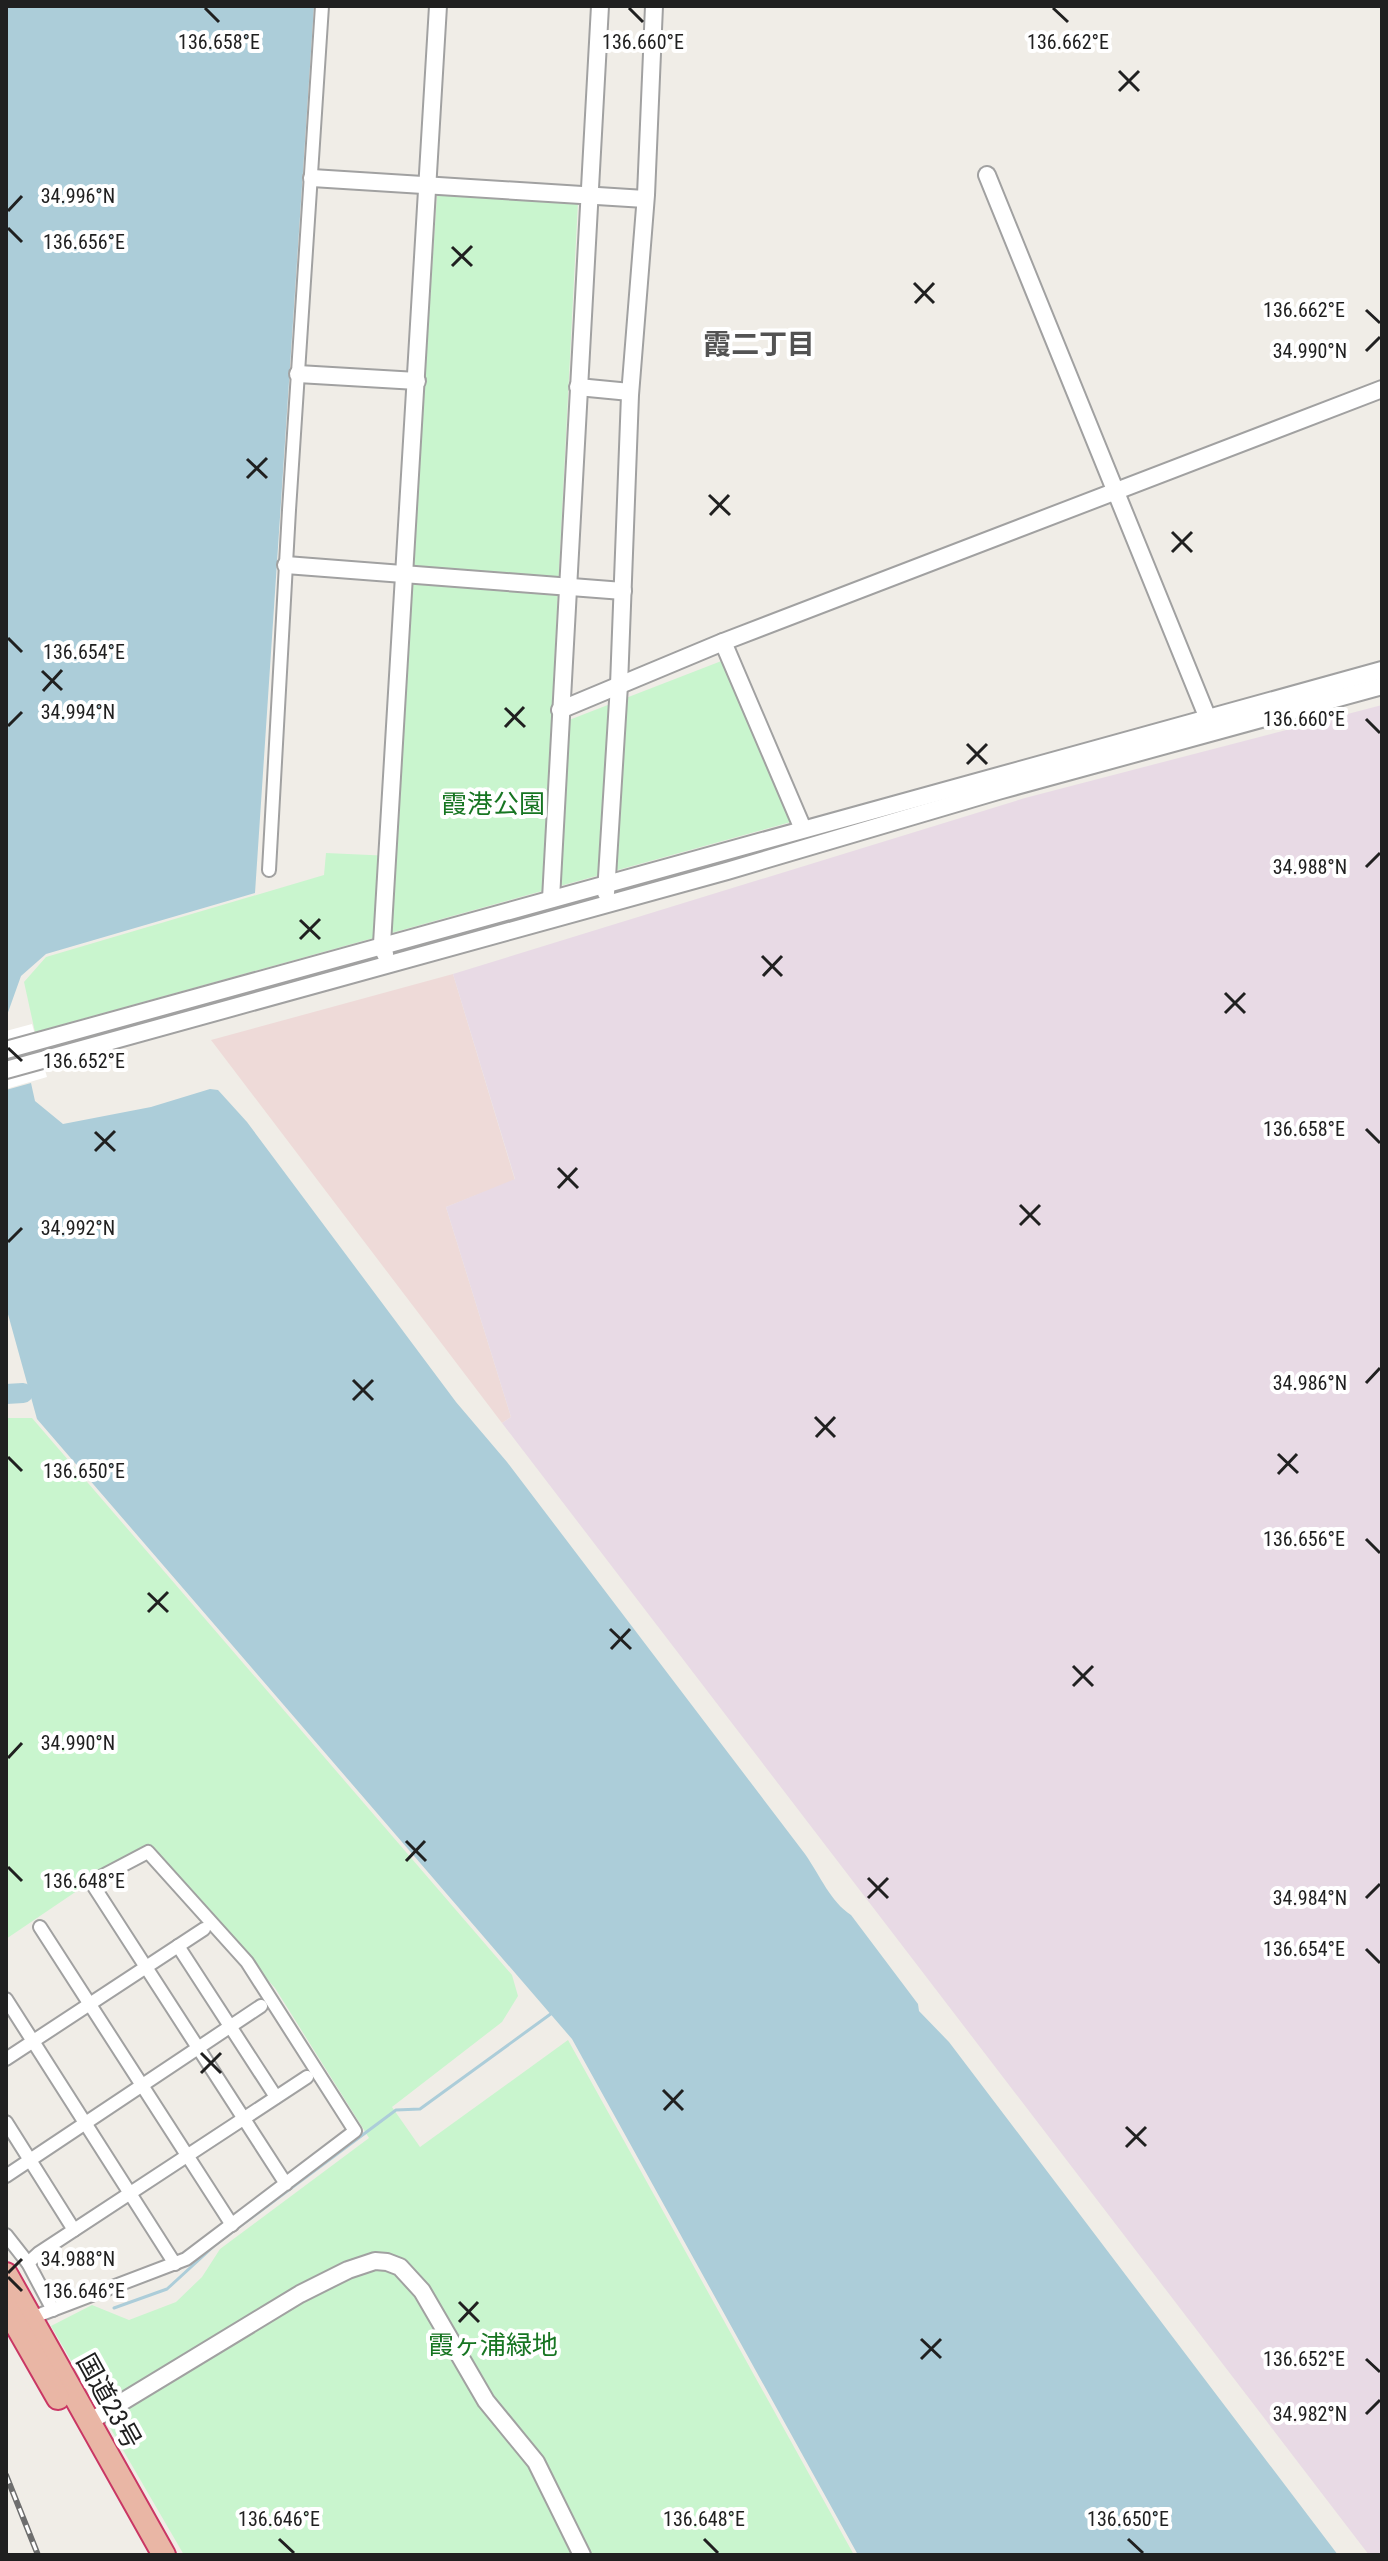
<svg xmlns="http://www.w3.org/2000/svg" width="1388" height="2561" font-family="'Roboto Condensed','Noto Sans JP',sans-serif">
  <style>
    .commercial { fill: #eedad8 }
    .industrial { fill: #e8dae5 }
    .park { fill: #c9f5ce }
    .water { fill: #accdd9 }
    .pier { fill: #fff }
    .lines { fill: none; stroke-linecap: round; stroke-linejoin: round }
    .stream { stroke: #accdd9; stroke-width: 3 }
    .river { stroke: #accdd9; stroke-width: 20 }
    .minor-casing { stroke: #a1a1a1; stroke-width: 16 }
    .tertiary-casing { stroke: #a1a1a1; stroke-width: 20 }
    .trunk-casing { stroke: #ca3764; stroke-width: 26 }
    .minor { stroke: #fff; stroke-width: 12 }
    .tertiary { stroke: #fff; stroke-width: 16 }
    .trunk { stroke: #e9b6a5; stroke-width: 22 }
    .rail-casing { stroke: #6e6e6e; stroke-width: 6 }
    .rail { stroke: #fff; stroke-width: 3; stroke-dasharray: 9; stroke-linecap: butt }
    .ticks { fill: none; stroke: #202020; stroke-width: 3 }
    .labels { text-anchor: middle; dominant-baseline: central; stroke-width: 8; stroke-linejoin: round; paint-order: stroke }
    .park-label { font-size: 26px; fill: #177522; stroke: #fff }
    .street-label { font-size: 26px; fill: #202020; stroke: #fff }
    .neighbourhood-label { font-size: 28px; font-weight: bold; fill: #535353; stroke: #fff }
    .ticks-label { font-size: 20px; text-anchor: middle; fill: #202020; stroke: #fff; stroke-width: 8; stroke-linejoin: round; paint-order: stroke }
  </style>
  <rect width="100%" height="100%" fill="#f0ede7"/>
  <path class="commercial" d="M453 974 515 1180 446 1207 511 1417 502 1423 211 1040Z"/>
  <path class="industrial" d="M1382 705V2555H1369L502 1423 511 1417 446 1207 515 1179 453 974 1025 798Z"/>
  <g class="park">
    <path d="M437 195 578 202 551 727 724 660 791 822 35 1032 24 982 46 957 324 875 326 853 392 856Z"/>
    <path d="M6 1418H32L512 1975 518 1996 502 2022 392 2107 420 2147 568 2040 854 2555H184L51 2326 92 2305 129 2320 176 2302 202 2277 220 2249 369 2138 275 1988 156 1855 99 1876 6 1939Z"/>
  </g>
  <g class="water">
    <path d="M6 6H314L255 893 46 954 21 976 6 1018Z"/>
    <path d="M31 1083 35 1101 63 1124 151 1107 210 1089 218 1090 247 1122 456 1402 507 1462 805 1854C821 1877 830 1901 851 1915L918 2004 919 2011 949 2042 1338 2555H858L572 2039 37 1419 6 1307V1090Z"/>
  </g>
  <path class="pier" d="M32 1024 47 1077 6 1089V1031Z"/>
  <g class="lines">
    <path class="stream" d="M114 2308 167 2289 215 2245 396 2110 420 2109 552 2013"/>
    <path class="river" d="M6 1394 23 1393"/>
    <defs>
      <g id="minor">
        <path d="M269 870 289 510 322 6"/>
        <path d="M40 1927 232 2225"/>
        <path d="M178 1946 276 2097"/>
        <path d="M6 1999 175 2264"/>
        <path d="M6 2059 204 1929"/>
        <path d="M6 2122 74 2230"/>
        <path d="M6 2176 261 2006"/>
        <path d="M6 2235 28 2263 53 2310"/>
        <path d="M28 2263 39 2253 307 2077"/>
        <path d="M26 2320 186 2259 355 2131 247 1962 148 1852 91 1882 286 2184"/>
      </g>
      <g id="tertiary">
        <path d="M987 175 1211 726"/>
        <path d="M312 178 645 199"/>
        <path d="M298 374 417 381"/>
        <path d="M578 387 630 392"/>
        <path d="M286 565 623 591"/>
        <path d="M723 642 803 829"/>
        <path d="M560 710 723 642 1382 389"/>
        <path d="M606 893 619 685 630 395 646 195 654 6"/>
        <path d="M551 899 600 6"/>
        <path d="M385 954 382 944 438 6"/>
        <path d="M6 1050 1382 670"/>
        <path d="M6 1070 727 871 998 791 1382 686"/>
        <path d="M89 2422 300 2294 348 2270 375 2261 387 2262 400 2267 422 2291 486 2401 536 2462 582 2555"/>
      </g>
      <g id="trunk">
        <path d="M6 2274 164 2555"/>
        <path d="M6 2307 58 2398"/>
      </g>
    </defs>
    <use href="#minor" class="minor-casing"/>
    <use href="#tertiary" class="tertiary-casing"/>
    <use href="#trunk" class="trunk-casing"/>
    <use href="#minor" class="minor"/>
    <use href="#tertiary" class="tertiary"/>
    <use href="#trunk" class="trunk"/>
    <defs>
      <path id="rail" d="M6 2475 38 2555"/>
    </defs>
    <use href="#rail" class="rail-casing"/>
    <use href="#rail" class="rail"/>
  </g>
  <path class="ticks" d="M205 8 219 22M629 8 643 22M1053 8 1068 22M1119 71 1139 91M1119 91 1139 71M8 211 22 196M8 228 22 242M452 247 472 266M452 266 472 246M914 283 934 303M915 303 934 283M1366 310 1380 323M1366 351 1380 337M247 459 267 478M247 478 267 458M709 495 730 515M710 515 729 495M1172 532 1192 552M1172 552 1192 532M8 638 22 652M42 671 62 690M43 691 62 670M505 708 525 727M1366 719 1380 733M8 726 22 712M505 727 524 707M967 744 987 764M967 764 987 744M1366 867 1380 853M300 920 320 939M300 939 320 919M762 956 782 976M763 976 782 956M1225 993 1245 1013M1225 1013 1245 993M8 1048 22 1061M1366 1129 1380 1143M95 1132 115 1151M95 1151 115 1131M558 1168 578 1188M558 1188 577 1168M1020 1205 1040 1225M1020 1225 1040 1205M8 1242 22 1228M353 1380 373 1400M1366 1383 1380 1368M353 1400 373 1380M815 1417 835 1437M816 1437 835 1417M1278 1454 1298 1473M8 1457 22 1471M1278 1474 1297 1454M1366 1539 1380 1553M148 1593 168 1612M148 1612 168 1592M610 1629 631 1649M611 1649 630 1629M1073 1666 1093 1686M1073 1686 1093 1666M8 1758 22 1743M406 1841 426 1861M406 1861 425 1841M8 1867 22 1881M868 1878 888 1898M868 1898 888 1878M1366 1898 1380 1884M1366 1949 1380 1963M201 2053 221 2073M201 2073 221 2053M663 2090 683 2110M664 2110 683 2090M1126 2127 1146 2146M1126 2147 1146 2127M8 2273 22 2259M8 2277 22 2291M459 2302 479 2322M459 2322 478 2302M921 2339 941 2358M921 2359 941 2339M1366 2359 1380 2372M1366 2414 1380 2400M279 2539 294 2553M704 2539 718 2553M1128 2539 1143 2553"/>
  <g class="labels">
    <g class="park-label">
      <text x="493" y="804">霞港公園</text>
      <text x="493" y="2345">霞ヶ浦緑地</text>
    </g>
    <g class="street-label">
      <text transform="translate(109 2401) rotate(61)">国道23号</text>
    </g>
    <g class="neighbourhood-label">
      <text x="759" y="344">霞二丁目</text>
    </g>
  </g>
  <g class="ticks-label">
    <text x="219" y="49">136.658°E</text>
    <text x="643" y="49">136.660°E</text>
    <text x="1068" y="49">136.662°E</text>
    <text x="78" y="203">34.996°N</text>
    <text x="84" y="249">136.656°E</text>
    <text x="1304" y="317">136.662°E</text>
    <text x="1310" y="358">34.990°N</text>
    <text x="84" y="659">136.654°E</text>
    <text x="78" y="719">34.994°N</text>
    <text x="1304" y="726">136.660°E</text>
    <text x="1310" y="874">34.988°N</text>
    <text x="84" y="1068">136.652°E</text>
    <text x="1304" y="1136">136.658°E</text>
    <text x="78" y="1235">34.992°N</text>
    <text x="1310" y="1390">34.986°N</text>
    <text x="84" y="1478">136.650°E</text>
    <text x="1304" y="1546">136.656°E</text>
    <text x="78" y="1750">34.990°N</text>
    <text x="84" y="1888">136.648°E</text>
    <text x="1310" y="1905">34.984°N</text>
    <text x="1304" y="1956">136.654°E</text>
    <text x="78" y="2266">34.988°N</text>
    <text x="84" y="2298">136.646°E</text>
    <text x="1304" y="2366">136.652°E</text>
    <text x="1310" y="2421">34.982°N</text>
    <text x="279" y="2526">136.646°E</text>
    <text x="704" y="2526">136.648°E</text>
    <text x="1128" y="2526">136.650°E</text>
  </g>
  <rect width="1388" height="2561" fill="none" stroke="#202020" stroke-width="16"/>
</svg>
